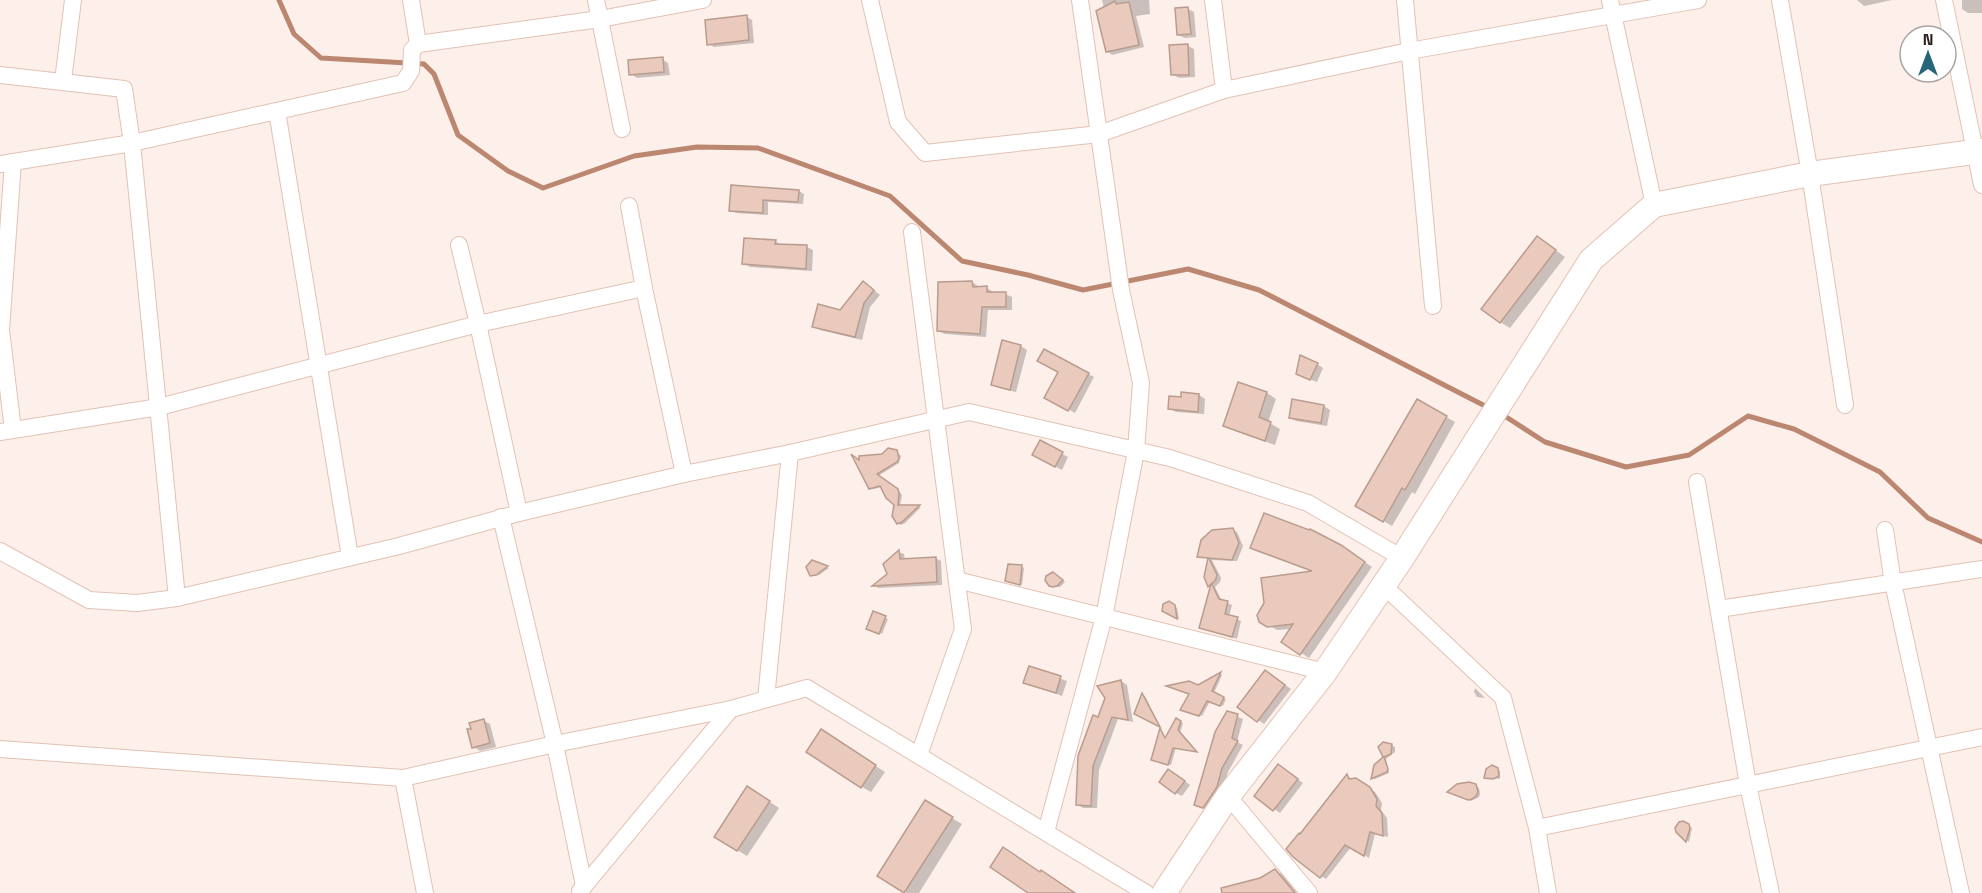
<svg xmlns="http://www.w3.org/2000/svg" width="1982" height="893" font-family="'Space Grotesk',sans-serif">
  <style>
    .shadow { fill: #0003; fill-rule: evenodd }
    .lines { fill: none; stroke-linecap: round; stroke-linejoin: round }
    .stream { stroke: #bb8770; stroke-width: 5 }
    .building { fill: #eacabc; stroke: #ba9c8e; stroke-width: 1.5 }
    .street-casing { stroke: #e2c2b4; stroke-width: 18 }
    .secondary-casing { stroke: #e2c2b4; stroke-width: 26 }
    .street { stroke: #fff; stroke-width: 16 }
    .secondary { stroke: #fff; stroke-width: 24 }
  </style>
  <rect width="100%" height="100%" fill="#fdefe9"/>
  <g class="shadow">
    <path d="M1102 0H1149L1150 14 1136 16 1144 47 1112 55 1107 51 1104 8Z"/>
    <path d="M1857 0H1892L1864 6Z"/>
    <path d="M1962 0H1982V13H1968L1962 9Z"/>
    <path d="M1188 9 1194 12 1196 37 1185 38 1178 35Z"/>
    <path d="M747 17 752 20 754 43 714 47 709 44Z"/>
    <path d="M1188 46 1194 49 1195 77 1179 78 1172 74Z"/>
    <path d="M662 59 668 63 670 75 637 78 631 74Z"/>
    <path d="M732 186 799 191 804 194 803 204 768 202V215L736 213 731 210Z"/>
    <path d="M775 241 782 245 807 247 813 250 812 271 750 267 744 263Z"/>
    <path d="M1547 244 1565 257 1510 328 1500 322Z"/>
    <path d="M972 282 978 286V288H987L993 292V294H1005L1012 297V310H988L986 337 945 334 938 331Z"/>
    <path d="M869 286 880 295 870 307 862 340 820 330 814 326 840 311Z"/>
    <path d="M1021 346 1027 350 1016 392 999 388 992 384Z"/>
    <path d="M1044 351 1094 377 1075 413 1046 397 1060 372Z"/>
    <path d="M1317 364 1323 368 1317 382 1304 377Z"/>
    <path d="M1267 393 1276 399 1268 422 1280 429 1275 445 1235 431 1225 426Z"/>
    <path d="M1183 394 1199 395 1205 399 1204 414 1176 412 1170 409 1182 399Z"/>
    <path d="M1417 401 1455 422 1415 494 1412 492 1392 526 1357 506Z"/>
    <path d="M1324 406 1330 410 1327 426 1296 421 1290 417Z"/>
    <path d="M1040 442 1068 457 1062 470 1034 455Z"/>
    <path d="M896 452 901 456 899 463 878 476 900 492 902 495 900 506 921 507 905 523 901 525 898 523 896 504 882 487 873 489 870 487 860 463Z"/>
    <path d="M1232 530 1237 532 1243 546 1237 561 1212 560 1221 578 1220 582 1215 587 1222 601 1232 605 1229 616 1241 621 1237 639 1201 627 1212 587 1205 577 1209 559 1199 556ZM1209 576 1214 586H1211L1207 578Z"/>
    <path d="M1260 551H1349L1372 567 1309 658 1283 641 1291 629 1277 630 1261 621 1314 572Z"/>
    <path d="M899 552 904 554 905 560 935 558 941 561 942 585 878 588 874 585 889 574 885 565Z"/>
    <path d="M812 562 829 568 819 575 814 576 811 574Z"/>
    <path d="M1022 567 1024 568 1022 585 1010 582Z"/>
    <path d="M1056 575 1065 582 1060 587H1053Z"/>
    <path d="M1172 604 1177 608 1179 619 1169 615Z"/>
    <path d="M885 618 888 619 882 634 871 630Z"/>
    <path d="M1030 668 1067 681 1062 696 1025 682Z"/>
    <path d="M1221 674 1222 675 1214 693 1226 699 1223 706 1210 701 1202 716 1184 711 1190 694 1198 686Z"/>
    <path d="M1272 675 1291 689 1264 724 1258 720Z"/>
    <path d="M1121 681 1127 685 1133 722 1118 719 1099 770 1097 808H1083L1077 804 1099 719Z"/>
    <path d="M1475 688 1485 698 1477 697 1474 692Z"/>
    <path d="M1143 695 1145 696 1160 726 1136 714Z"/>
    <path d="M1228 713 1243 719 1237 742 1243 745 1228 772 1222 790 1209 810 1196 805Z"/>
    <path d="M1176 720 1183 723 1171 765 1155 761 1161 730 1166 739Z"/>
    <path d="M484 721 490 724 496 747 480 751 474 747Z"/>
    <path d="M831 737 885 772 871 792 862 787Z"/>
    <path d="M1387 743 1395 747V752L1386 759 1389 773 1375 779 1373 778 1376 766 1384 757 1380 747Z"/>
    <path d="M1495 767 1500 771V779L1486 777Z"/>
    <path d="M1285 770 1303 783 1280 813 1256 796Z"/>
    <path d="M1175 774 1190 785 1182 796 1176 793Z"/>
    <path d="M1347 776 1375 792 1382 803 1381 810 1387 818 1388 837 1375 834 1369 858 1351 847 1326 879 1321 876 1301 836Z"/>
    <path d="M1476 786 1479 788 1480 794 1479 797 1471 801 1449 792Z"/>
    <path d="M758 794 779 808 747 856 737 850Z"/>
    <path d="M925 802 962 824 919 893H907L879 875Z"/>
    <path d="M1683 822 1692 828 1689 842 1677 831Z"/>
    <path d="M1275 871 1282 874 1297 893H1273Z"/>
  </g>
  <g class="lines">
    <g class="stream">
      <path d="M279 0 294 34 321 58 424 64 434 74 458 135 508 171 543 188 634 156 697 147 758 148 890 196 962 261 1028 275 1083 290 1188 269 1259 290 1489 408"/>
      <path d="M1500 413 1545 442 1626 467 1689 455 1748 416 1794 429 1880 472 1928 518 1982 542"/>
    </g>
  </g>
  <g class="building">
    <path d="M1115 1 1116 4 1129 2 1139 45 1106 52 1096 11Z"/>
    <path d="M1188 7 1191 34 1177 35 1175 8Z"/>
    <path d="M747 15 749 40 707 45 705 20Z"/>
    <path d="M1188 44 1189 75H1171L1169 45Z"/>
    <path d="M663 57 664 72 629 75 628 60Z"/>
    <path d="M731 185 799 190 798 202 763 200V213L729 211Z"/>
    <path d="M1537 236 1556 250 1500 323 1481 309Z"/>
    <path d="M744 238 776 240 775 244 807 245 806 269 742 264Z"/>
    <path d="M863 281 874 290 864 303 855 337 812 327 818 304 840 310Z"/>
    <path d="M972 281 973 287 987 286V292H1006V307H982L980 334 937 331 938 282Z"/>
    <path d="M1002 340 1021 345 1010 390 991 385Z"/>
    <path d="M1044 349 1089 373 1068 411 1044 398 1058 372 1037 361Z"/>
    <path d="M1300 355 1318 363 1310 380 1296 374Z"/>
    <path d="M1238 382 1267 392 1259 417 1271 422 1265 441 1223 426Z"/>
    <path d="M1181 392 1199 394 1198 412 1168 409 1169 396 1181 397Z"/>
    <path d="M1292 399 1324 405 1321 423 1289 418Z"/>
    <path d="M1417 399 1447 416 1405 490 1402 488 1383 522 1355 506Z"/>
    <path d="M1040 440 1063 452 1055 467 1032 455Z"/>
    <path d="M888 448 897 450 899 458 897 462 877 474 898 489 899 493 898 505H920L902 522 897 524 892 516 894 505 886 498 880 486 869 489 851 454 859 460V456L882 454Z"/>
    <path d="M1264 513 1309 530 1310 529 1341 545 1365 562 1300 655 1281 642 1293 624 1267 627 1259 622 1257 615 1264 603 1261 578 1312 571 1250 548Z"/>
    <path d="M1233 528 1239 543 1232 560 1209 558 1217 575 1216 579 1212 584 1219 599 1228 601 1225 614 1238 617 1232 637 1199 628 1211 584 1208 587 1204 577 1208 558 1197 557 1201 540 1212 530Z"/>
    <path d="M899 550 900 559 936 557 937 582 872 586 887 574 883 564Z"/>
    <path d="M812 560 828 566 816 575 810 576 806 567Z"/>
    <path d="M1008 564 1022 565 1020 585 1005 581Z"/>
    <path d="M1053 572 1063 580 1057 586 1053 587 1049 586 1045 580 1046 576Z"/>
    <path d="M1169 601 1175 605 1177 619 1162 611 1163 604Z"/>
    <path d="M873 611 886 616 879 634 866 629Z"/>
    <path d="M1029 666 1061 676 1056 693 1023 683Z"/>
    <path d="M1265 670 1285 685 1257 722 1237 707Z"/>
    <path d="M1221 672 1212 691 1224 697 1220 706 1207 701 1199 716 1180 710 1189 694 1166 686 1189 681 1198 685Z"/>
    <path d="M1121 680 1128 720 1112 717 1093 766 1091 806 1076 805 1078 756 1093 715 1098 717 1105 698 1097 686Z"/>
    <path d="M1142 693 1160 727 1134 714Z"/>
    <path d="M1227 711 1238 714 1232 738 1238 741 1222 768 1217 787 1203 808 1194 805 1215 732Z"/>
    <path d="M1176 718 1181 721 1178 730 1197 752 1173 748 1168 765 1151 760 1160 728 1165 738Z"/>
    <path d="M484 719 490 743 472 748 467 729H471L469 723Z"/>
    <path d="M821 729 876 765 861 788 806 752Z"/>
    <path d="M1383 742 1392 744 1391 754 1384 757 1388 769 1387 772 1371 779 1374 765 1383 757 1378 747Z"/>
    <path d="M1278 764 1298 779 1273 811 1254 796Z"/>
    <path d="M1492 765 1498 768 1499 776 1493 779 1484 778 1486 769Z"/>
    <path d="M1168 769 1185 781 1175 794 1159 782Z"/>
    <path d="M1347 774 1349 779 1356 778 1370 787 1377 799 1376 806 1382 813 1383 836 1370 832 1364 856 1345 845 1320 878 1293 857 1286 849 1299 833 1300 834Z"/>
    <path d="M1469 782 1476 784 1478 792 1476 796 1472 799 1468 800 1447 792 1457 784Z"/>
    <path d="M747 786 770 801 737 851 714 837Z"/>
    <path d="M925 800 953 817 904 893 877 876Z"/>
    <path d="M1683 821 1689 824 1690 828 1686 842 1676 832 1675 828 1679 822Z"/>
    <path d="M1003 847 1040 872 1041 870 1075 893H1028L990 867Z"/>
    <path d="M1275 869 1295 893H1222L1221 888 1260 878Z"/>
  </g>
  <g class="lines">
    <defs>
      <g id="street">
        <path d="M596 0 622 129"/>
        <path d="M870 0 898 122 925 153 1099 134 1224 90 1409 51 1698 0"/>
        <path d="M1213 0 1224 90"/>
        <path d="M1405 0 1433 306"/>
        <path d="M1610 0 1654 205"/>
        <path d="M1780 0 1810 174 1845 405"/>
        <path d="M1944 0 1982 185"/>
        <path d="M418 44 600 19 703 0"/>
        <path d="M0 75 124 89 132 143 177 598"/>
        <path d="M63 81 73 0"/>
        <path d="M277 111 350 557"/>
        <path d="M0 164 132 143 403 83 411 71 412 50 418 44 411 0"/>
        <path d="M629 206 644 288 684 474"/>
        <path d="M912 232 963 629 919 755"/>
        <path d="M459 245 478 324 519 513"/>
        <path d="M13 430 1 330 13 162"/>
        <path d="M0 432 159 407 478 324 644 288"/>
        <path d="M1697 482 1748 785 1771 893"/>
        <path d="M501 517 555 744 584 886"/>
        <path d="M1885 530 1893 583 1961 893"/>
        <path d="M0 551 89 600 137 603 177 598 399 546 519 513 684 474 790 453 969 412 1170 458 1308 503 1402 558"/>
        <path d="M957 580 1325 672"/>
        <path d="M1383 585 1503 698 1537 828 1548 893"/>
        <path d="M1719 609 1982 569"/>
        <path d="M766 699 790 453"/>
        <path d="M0 749 403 778 555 744 731 709 807 688 1146 893"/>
        <path d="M403 778 425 893"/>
        <path d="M1228 796 1309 893"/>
        <path d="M1537 828 1982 737"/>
        <path d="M1046 832 1104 617 1136 451 1141 383 1121 290 1080 0"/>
        <path d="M580 891 731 709"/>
      </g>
      <path id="secondary" d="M1164 893 1228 796 1325 672 1402 558 1591 260 1654 205 1810 174 1982 151"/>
    </defs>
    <use href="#street" class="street-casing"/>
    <use href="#secondary" class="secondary-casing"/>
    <use href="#street" class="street"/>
    <use href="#secondary" class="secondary"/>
  </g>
  <g transform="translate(1928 54)"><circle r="28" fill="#ffffff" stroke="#aaa5a3" stroke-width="1.5"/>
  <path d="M0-4.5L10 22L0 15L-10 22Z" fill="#27657b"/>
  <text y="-9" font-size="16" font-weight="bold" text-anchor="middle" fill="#2a1f1a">N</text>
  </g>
</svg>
